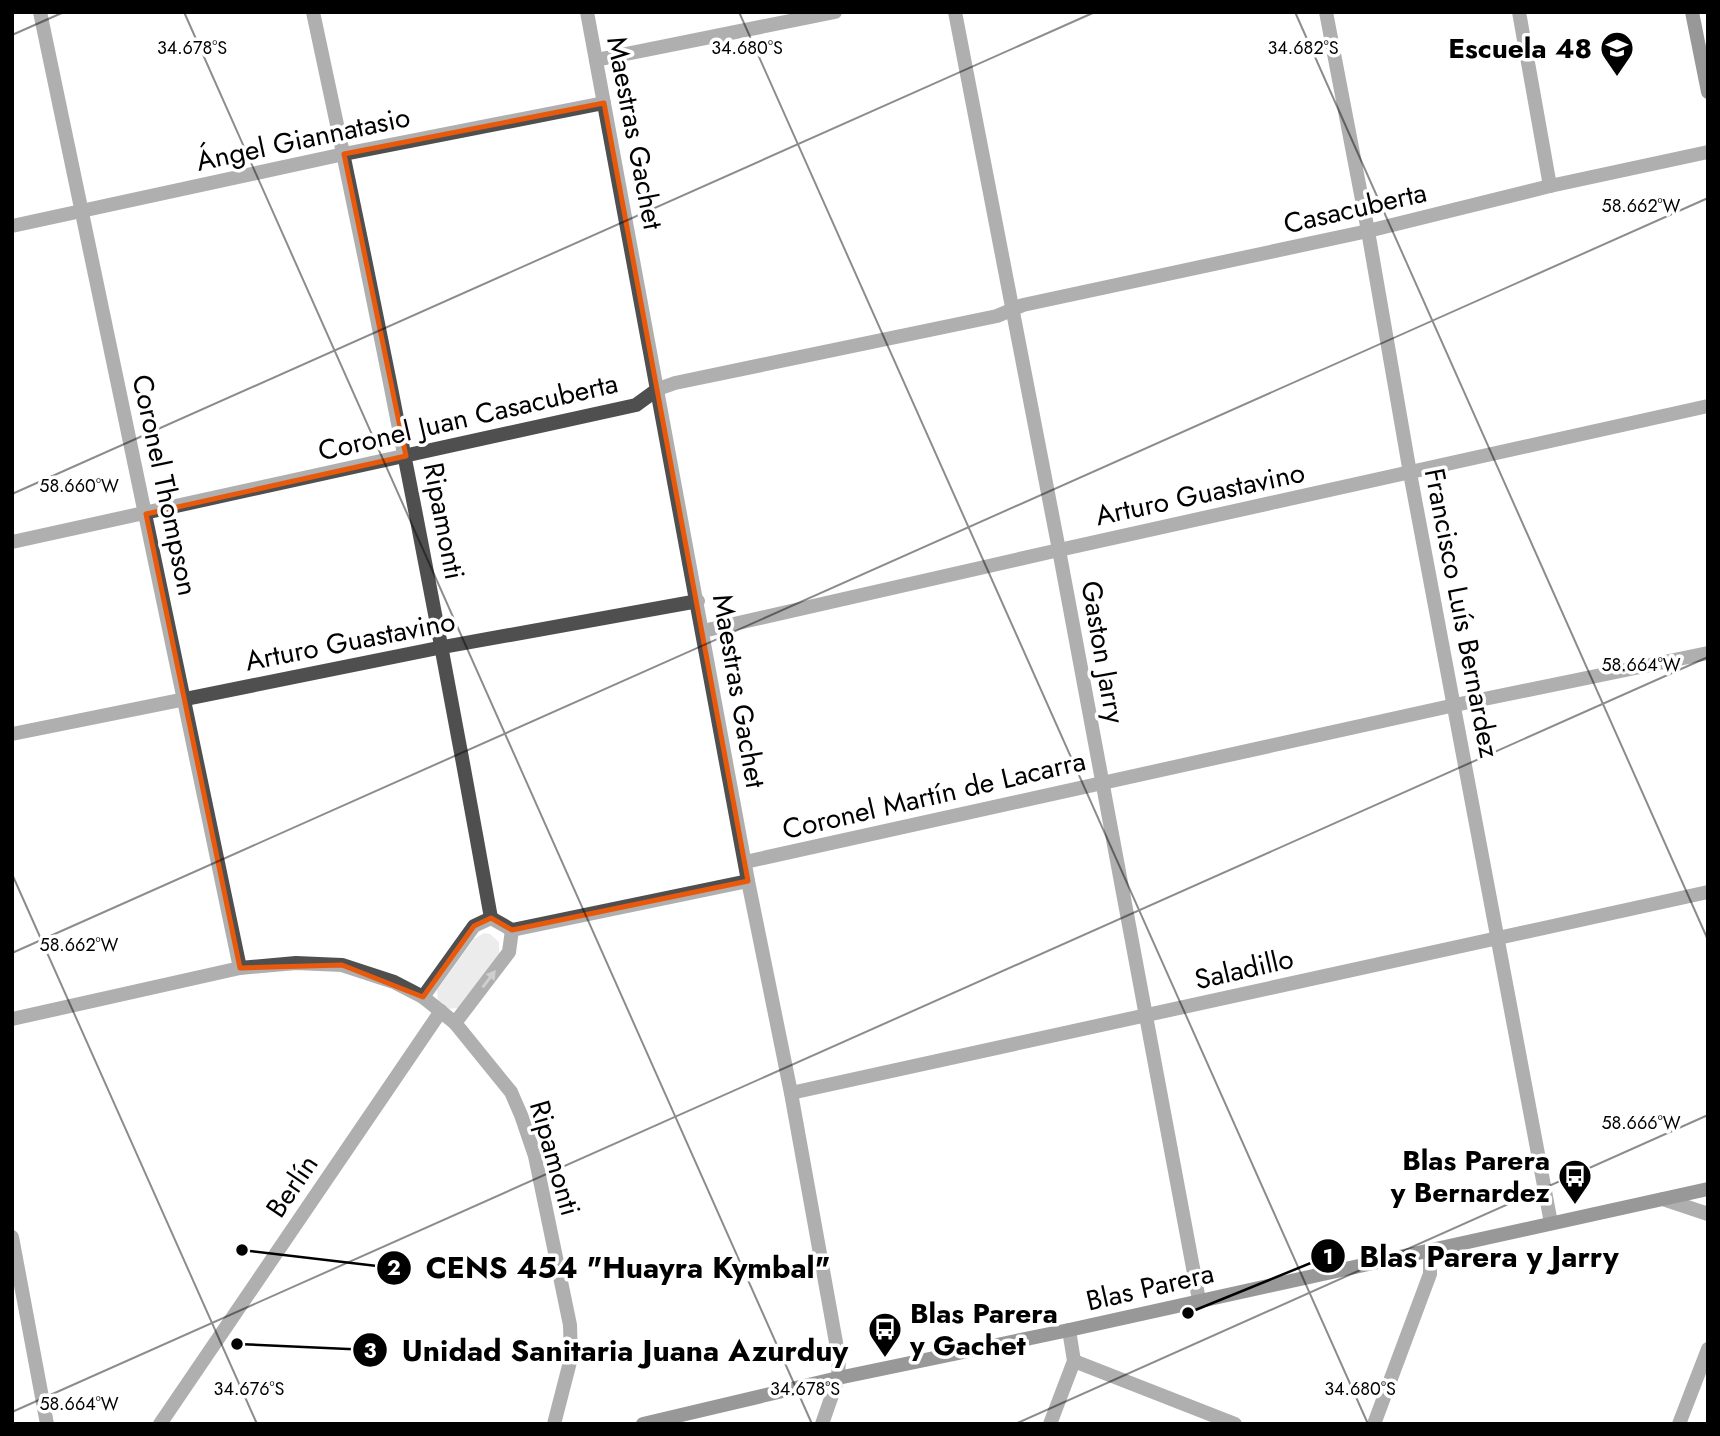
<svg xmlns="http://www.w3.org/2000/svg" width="1720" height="1436" font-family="Jost,sans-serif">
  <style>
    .green { fill: #d6d6d6 }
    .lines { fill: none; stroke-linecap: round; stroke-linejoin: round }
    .street { stroke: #4f4f4f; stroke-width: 14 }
    .secondary { stroke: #1c1c1c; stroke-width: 14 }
    .oneway { fill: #959595 }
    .marked { fill: none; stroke: #e8590c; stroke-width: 5; stroke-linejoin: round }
    .ticks { fill: none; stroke: #000; stroke-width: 2; stroke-opacity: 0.45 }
    .labels { text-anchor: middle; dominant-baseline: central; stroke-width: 7; stroke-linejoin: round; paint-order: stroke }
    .poi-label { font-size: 28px; font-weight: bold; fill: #000; stroke: #fff; text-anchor: end }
    .street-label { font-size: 28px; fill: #000; stroke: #fff }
    .ticks-label { font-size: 18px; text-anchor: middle; fill: #000; stroke: #fff; stroke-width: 7; stroke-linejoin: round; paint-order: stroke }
    .leader { fill: none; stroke: #000; stroke-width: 2.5 }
    .callout-dot { fill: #000; stroke: #fff; stroke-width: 2.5 }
    .mark-label { font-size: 21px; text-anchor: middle; font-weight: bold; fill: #fff }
    .callout-label { font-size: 30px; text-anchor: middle; font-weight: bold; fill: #000; stroke: #fff; stroke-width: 7; stroke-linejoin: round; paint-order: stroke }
  </style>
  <rect width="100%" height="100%" fill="#fff"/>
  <path class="green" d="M484 933 490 934 499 942V955L458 1008 447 1009 438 1002 437 990 474 939Z"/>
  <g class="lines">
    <g class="street">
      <path d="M40 12 240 968"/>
      <path d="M313 12C378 313 437 615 491 918"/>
      <path d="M587 12 748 881 791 1093 839 1359 838 1378 822 1424"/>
      <path d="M955 12 1059 550 1199 1300"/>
      <path d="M1326 12 1368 231 1410 473 1551 1223"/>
      <path d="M1519 12 1550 186"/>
      <path d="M596 60 835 12"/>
      <path d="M12 226 344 154 604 103"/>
      <path d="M12 542 636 405 658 389 675 383 997 316 1023 305 1368 231 1550 186 1708 152"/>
      <path d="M703 631 1059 550 1708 406"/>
      <path d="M12 734 443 647 698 601"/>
      <path d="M745 862 1455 705 1708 653"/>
      <path d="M491 918 512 930 748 881"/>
      <path d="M423 997 474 926 491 918"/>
      <path d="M12 1019 240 968 296 963 342 965 394 982 423 997 455 1023 511 1092 521 1115 535 1156 570 1325 571 1358 554 1424"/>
      <path d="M455 1023 509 952 512 930"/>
      <path d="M791 1093 1708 892"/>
      <path d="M1663 1199 1708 1214"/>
      <path d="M12 1237 47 1424"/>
      <path d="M1074 1361 1235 1424"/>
      <path d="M160 1424 441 1011"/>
      <path d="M1050 1424 1074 1361 1069 1330"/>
      <path d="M1374 1424 1430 1274V1250"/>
      <path d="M1679 1424 1708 1349"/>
    </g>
    <g class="secondary">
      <path d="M1692 12 1708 92"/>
      <path d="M643 1424 838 1378 1069 1330 1708 1189"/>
    </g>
  </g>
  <defs><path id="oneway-solid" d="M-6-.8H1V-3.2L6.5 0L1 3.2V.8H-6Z" transform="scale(1.75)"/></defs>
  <use class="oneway" href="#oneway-solid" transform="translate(489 979) rotate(-53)"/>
  <path d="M0 0H1720V1436H0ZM604 103 748 881 512 930 491 918 474 926 423 997 342 965 240 968 146 514 406 456 344 154Z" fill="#fff" fill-opacity=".55" fill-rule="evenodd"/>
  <path class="marked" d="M604 103 748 881 512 930 491 918 474 926 423 997 342 965 240 968 146 514 406 456 344 154Z"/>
  <path class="ticks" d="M184 12 812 1424M739 12 1368 1424M1295 12 1708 940M12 35 64 12M12 494 1095 12M12 874 257 1424M12 953 1708 198M12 1412 1708 657M1015 1424 1708 1115"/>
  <defs>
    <symbol id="school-pin" viewBox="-11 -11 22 30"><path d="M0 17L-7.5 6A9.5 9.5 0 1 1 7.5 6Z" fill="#000" stroke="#fff"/><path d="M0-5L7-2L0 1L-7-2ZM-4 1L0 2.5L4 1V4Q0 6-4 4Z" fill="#fff"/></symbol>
    <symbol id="bus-pin" viewBox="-11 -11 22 30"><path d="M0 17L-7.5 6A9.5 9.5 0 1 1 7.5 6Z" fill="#000" stroke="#fff"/><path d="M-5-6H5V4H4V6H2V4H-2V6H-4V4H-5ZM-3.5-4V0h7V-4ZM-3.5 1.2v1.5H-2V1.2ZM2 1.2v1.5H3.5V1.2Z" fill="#fff"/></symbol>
  </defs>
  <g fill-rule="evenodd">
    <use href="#school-pin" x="1598" y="29" width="38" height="52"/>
    <use href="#bus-pin" x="1556" y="1157" width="38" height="52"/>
    <use href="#bus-pin" x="866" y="1310" width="38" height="52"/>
  </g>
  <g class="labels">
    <g class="poi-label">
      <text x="1592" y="48">Escuela 48</text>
      <text x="1550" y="1160">Blas Parera<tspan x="1550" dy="32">y Bernardez</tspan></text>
      <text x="910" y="1313" text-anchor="start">Blas Parera<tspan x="910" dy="32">y Gachet</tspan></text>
    </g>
    <g class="street-label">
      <text transform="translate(635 133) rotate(79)">Maestras Gachet</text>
      <text transform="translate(303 139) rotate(-12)">Ángel Giannatasio</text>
      <text transform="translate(1355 208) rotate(-13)">Casacuberta</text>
      <text transform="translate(468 417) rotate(-13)">Coronel Juan Casacuberta</text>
      <text transform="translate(165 485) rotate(78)">Coronel Thompson</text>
      <text transform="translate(1200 494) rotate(-12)">Arturo Guastavino</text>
      <text transform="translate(444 521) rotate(79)">Ripamonti</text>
      <text transform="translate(1462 613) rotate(79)">Francisco Luís Bernardez</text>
      <text transform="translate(350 641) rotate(-11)">Arturo Guastavino</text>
      <text transform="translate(1103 652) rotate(80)">Gaston Jarry</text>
      <text transform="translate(739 691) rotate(80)">Maestras Gachet</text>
      <text transform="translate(934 795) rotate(-13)">Coronel Martín de Lacarra</text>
      <text transform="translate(1244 969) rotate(-13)">Saladillo</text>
      <text transform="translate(555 1158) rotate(74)">Ripamonti</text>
      <text transform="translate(292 1186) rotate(-56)">Berlín</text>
      <text transform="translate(1150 1287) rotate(-13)">Blas Parera</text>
    </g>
  </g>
  <g class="ticks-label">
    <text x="747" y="54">34.680°S</text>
    <text x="1303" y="54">34.682°S</text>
    <text x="192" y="54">34.678°S</text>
    <text x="1641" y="212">58.662°W</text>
    <text x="79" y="492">58.660°W</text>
    <text x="1641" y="671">58.664°W</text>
    <text x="79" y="951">58.662°W</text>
    <text x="1641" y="1129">58.666°W</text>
    <text x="249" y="1395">34.676°S</text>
    <text x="805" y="1395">34.678°S</text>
    <text x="1360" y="1395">34.680°S</text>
    <text x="79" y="1410">58.664°W</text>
  </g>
  <path class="leader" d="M1188 1313L1328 1256M242 1250L394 1268M237 1344L370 1350"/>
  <g class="callout-dot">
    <circle cx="1188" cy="1313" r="7"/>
    <circle cx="242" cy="1250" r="7"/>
    <circle cx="237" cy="1344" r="7"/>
    <circle cx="1328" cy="1256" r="18"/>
    <circle cx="394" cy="1268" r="18"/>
    <circle cx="370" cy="1350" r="18"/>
  </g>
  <g class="mark-label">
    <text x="1328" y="1264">1</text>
    <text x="394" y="1275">2</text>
    <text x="370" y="1358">3</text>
  </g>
  <g class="callout-label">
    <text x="1489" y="1267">Blas Parera y Jarry</text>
    <text x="628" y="1278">CENS 454 "Huayra Kymbal"</text>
    <text x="625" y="1361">Unidad Sanitaria Juana Azurduy</text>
  </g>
  <rect width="1720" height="1436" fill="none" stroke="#000000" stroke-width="28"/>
</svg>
